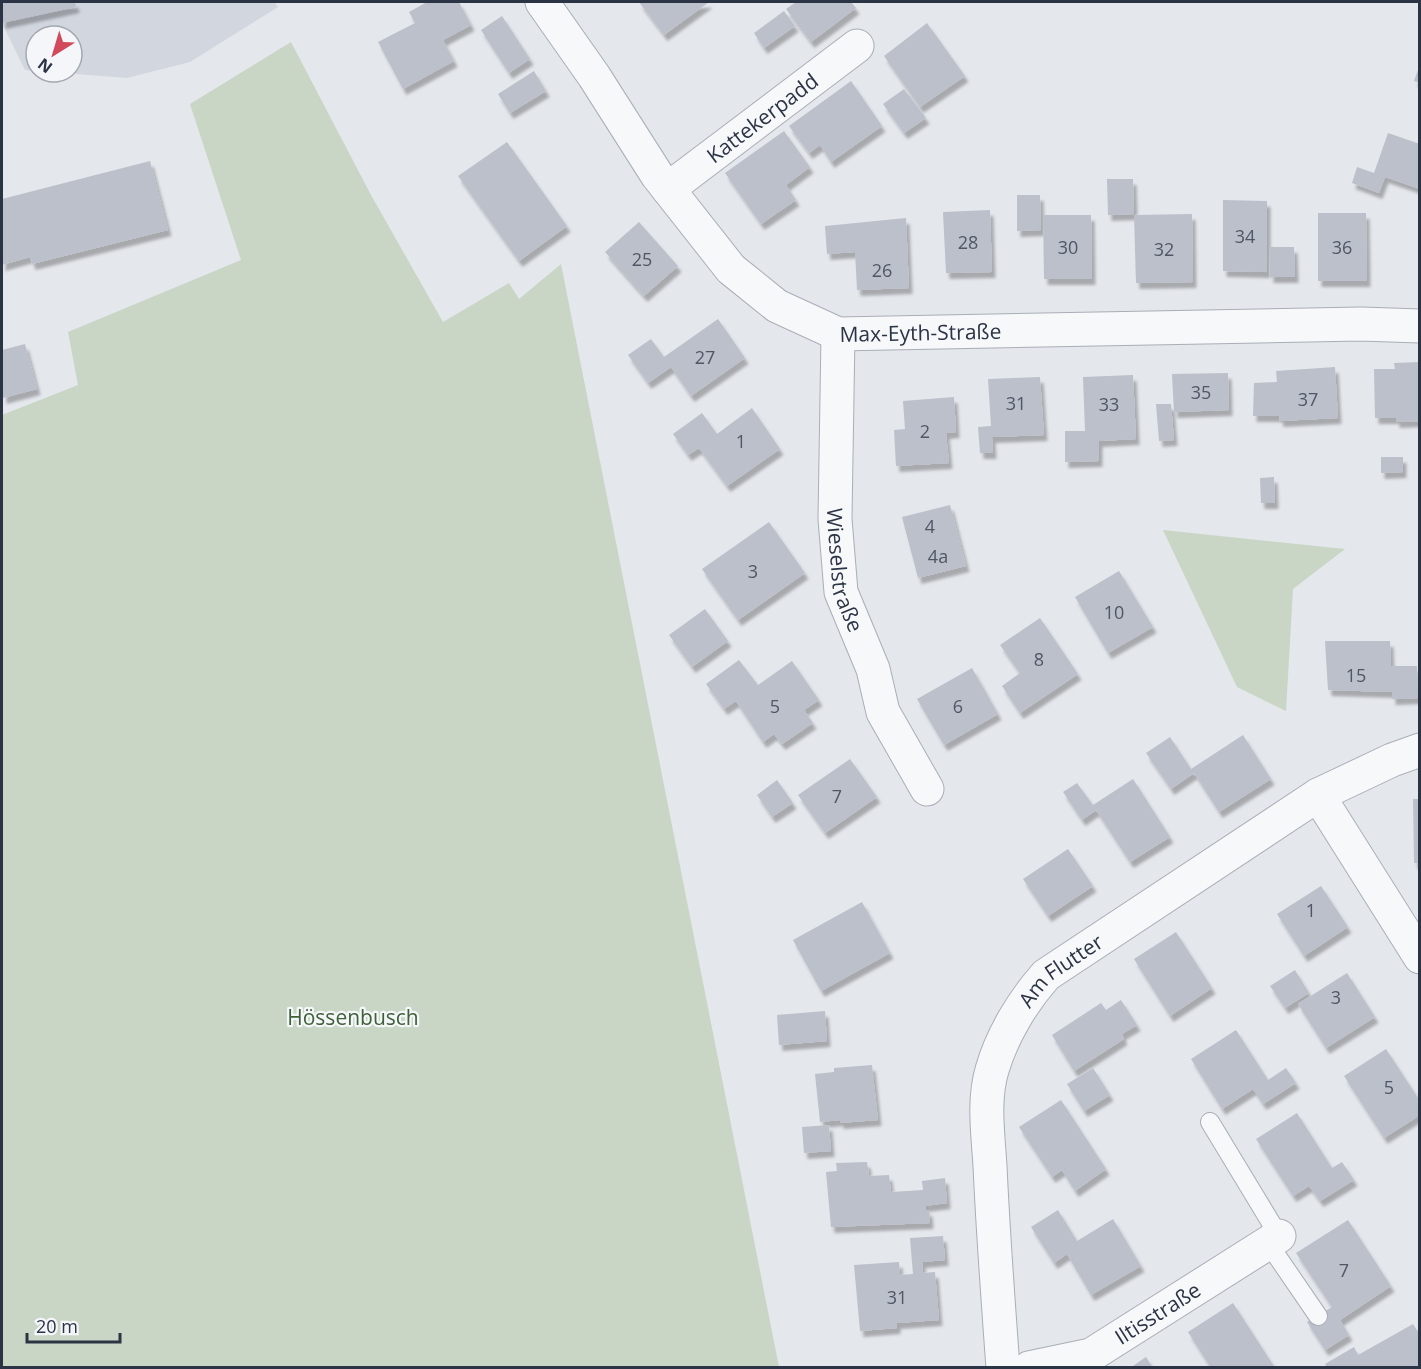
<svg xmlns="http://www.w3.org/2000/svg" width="1421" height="1369" font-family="'Open Sans',sans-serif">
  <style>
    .built { fill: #d2d6de }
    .green { fill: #c9d6c5 }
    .building { fill: #bbc0ca; filter: url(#shadow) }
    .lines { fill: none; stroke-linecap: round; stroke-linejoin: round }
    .service-casing { stroke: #a9aeb7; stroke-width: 20 }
    .minor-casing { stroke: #a9aeb7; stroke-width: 35 }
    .service { stroke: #f7f8fa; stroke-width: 18 }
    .minor { stroke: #f7f8fa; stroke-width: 33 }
    .labels { text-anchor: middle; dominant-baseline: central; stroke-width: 4.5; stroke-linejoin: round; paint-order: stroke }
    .number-label { font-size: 18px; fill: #4f5766 }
    .street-label { font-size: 21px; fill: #2b3445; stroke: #f4f6f9 }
    .park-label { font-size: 21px; fill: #3f6138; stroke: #f4f6f9 }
  </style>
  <defs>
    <filter id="shadow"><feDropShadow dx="3.5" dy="6" stdDeviation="1.5" flood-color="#0004"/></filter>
  </defs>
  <rect width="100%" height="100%" fill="#e4e7ec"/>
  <path class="built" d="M2 2H274L278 7 190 62 127 78 51 72H72V36H36V71L25 70 2 23Z"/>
  <g class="green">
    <path d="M291 42 371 195 443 322 509 283 519 299 561 264 779 1367H2V415L78 385 68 332 241 260 190 104Z"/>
    <path d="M1163 530 1345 549 1293 589 1286 711 1237 687Z"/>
  </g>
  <g class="building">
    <path d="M2 2H75L76 7 2 23Z"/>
    <path d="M427 2H459L471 25 443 40 454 61 403 89 378 42 415 23 409 12Z"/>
    <path d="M639 2H709L664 35Z"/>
    <path d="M796 2H851L856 8 811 42 786 9Z"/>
    <path d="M784 11 795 26 764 48 754 33Z"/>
    <path d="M502 16 530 59 509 73 481 30Z"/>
    <path d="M927 23 965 76 920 107 884 56Z"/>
    <path d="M1419 67H1420V83L1414 81Z"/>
    <path d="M534 71 546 91 510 113 498 94Z"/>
    <path d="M851 81 882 126 831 162 820 145 809 153 789 126Z"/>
    <path d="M904 89 926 118 904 133 883 104Z"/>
    <path d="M784 131 810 167 786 185 796 200 761 224 725 173Z"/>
    <path d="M1388 133 1420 144V189L1385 177 1379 193 1352 183 1357 167 1374 173Z"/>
    <path d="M507 142 567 226 519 261 458 176Z"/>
    <path d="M150 161 168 230 32 264 30 257 2 265V199Z"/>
    <path d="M1107 179H1133L1134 214 1108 215Z"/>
    <path d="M1017 195H1040L1041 230 1017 231Z"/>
    <path d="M1223 200 1267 201V272L1223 271Z"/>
    <path d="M990 210 992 272 946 273 943 212Z"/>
    <path d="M1318 213H1366L1367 281H1318Z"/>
    <path d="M1192 214 1193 282 1136 283 1134 215Z"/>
    <path d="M1043 215H1091L1092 279H1044Z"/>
    <path d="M906 218 909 288 857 290 855 252 827 254 825 226Z"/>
    <path d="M639 222 678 266 644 296 605 252Z"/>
    <path d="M1269 247H1294L1295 277H1270Z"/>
    <path d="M718 319 745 358 691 396 671 367 648 383 628 355 651 339 664 357Z"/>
    <path d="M25 344 37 389 3 398 2 350Z"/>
    <path d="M1420 362V421L1396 422V418H1375L1374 369H1395L1394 363Z"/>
    <path d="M1335 367 1338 418 1280 421 1279 416H1253L1254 383 1277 382 1276 371Z"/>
    <path d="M1228 373 1229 410 1174 412 1172 374Z"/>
    <path d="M1133 375 1136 439 1099 441V461L1065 462V431H1085L1083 377Z"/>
    <path d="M1040 377 1044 435 992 437 993 453H980L978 427 991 426 988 379Z"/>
    <path d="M954 397 956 432 946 433 949 463 896 466 894 430 905 429 903 401Z"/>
    <path d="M1156 404H1171L1174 440 1159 441Z"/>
    <path d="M752 408 780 449 727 486 699 448 688 455 673 434 702 413 717 434Z"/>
    <path d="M1381 457H1403V472L1381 473Z"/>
    <path d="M1274 477 1275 503H1261L1260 478Z"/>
    <path d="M950 505 966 566 918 578 902 517Z"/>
    <path d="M769 522 805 573 738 620 702 569Z"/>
    <path d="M1119 571 1153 627 1108 653 1075 597Z"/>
    <path d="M705 609 728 641 692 667 669 635Z"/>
    <path d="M1040 618 1078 674 1020 713 1002 686 1020 673 1000 645Z"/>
    <path d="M1325 641H1390L1391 666H1417L1418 698 1392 699V692L1328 690Z"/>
    <path d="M739 660 758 685 792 661 819 700 804 710 813 723 782 744 774 734 763 742 736 701 724 709 706 684Z"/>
    <path d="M972 668 998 714 944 745 917 699Z"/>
    <path d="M1243 735 1271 779 1219 812 1194 773 1171 789 1146 753 1170 737 1191 769Z"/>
    <path d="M850 759 877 797 825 833 798 795Z"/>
    <path d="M1133 779 1170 837 1130 862 1096 810 1082 820 1063 792 1077 783 1093 805Z"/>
    <path d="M777 780 793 803 772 817 757 795Z"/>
    <path d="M1413 799H1420V863H1414Z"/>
    <path d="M1068 849 1093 886 1048 916 1023 879Z"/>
    <path d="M1321 886 1348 927 1304 956 1277 914Z"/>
    <path d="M862 902 890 953 821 991 793 940Z"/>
    <path d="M1176 932 1212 988 1170 1016 1134 959Z"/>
    <path d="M1295 970 1309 993 1285 1008 1270 986Z"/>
    <path d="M1347 973 1375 1017 1326 1048 1298 1004Z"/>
    <path d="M1121 1000 1137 1025 1122 1034 1124 1039 1074 1071 1052 1035 1101 1003 1106 1010Z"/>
    <path d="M825 1011 827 1041 779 1045 777 1015Z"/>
    <path d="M1236 1030 1268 1080 1286 1068 1296 1083 1263 1104 1253 1089 1222 1109 1191 1059Z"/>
    <path d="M1386 1049 1420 1101V1115L1384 1138 1344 1076Z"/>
    <path d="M872 1065 878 1120 840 1123V1120L820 1122 815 1074 834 1072V1068Z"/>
    <path d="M1093 1068 1110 1095 1084 1111 1067 1084Z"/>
    <path d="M1061 1100 1106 1169 1075 1191 1062 1170 1052 1177 1019 1127Z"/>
    <path d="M1297 1113 1332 1168 1342 1162 1354 1180 1320 1201 1309 1186 1293 1196 1256 1139Z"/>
    <path d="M829 1125 831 1151 804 1153 802 1127Z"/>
    <path d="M867 1162 869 1176 889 1175 891 1192 923 1190 922 1181 945 1178 947 1203 925 1206 926 1211 929 1210 930 1223 831 1227 826 1172 837 1171 836 1163Z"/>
    <path d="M1058 1210 1077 1241 1113 1219 1141 1266 1091 1295 1067 1254 1054 1263 1031 1227Z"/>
    <path d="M1348 1220 1391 1286 1340 1320 1349 1335 1325 1350 1307 1322 1332 1307 1296 1253Z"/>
    <path d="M943 1236 945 1260 922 1262 923 1273 935 1272 939 1320 897 1323V1328L860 1331 854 1265 899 1262 900 1275 913 1274 910 1238Z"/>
    <path d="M1233 1303 1275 1368H1211L1188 1332Z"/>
    <path d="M1413 1324 1420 1335V1368H1327L1325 1364 1354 1347 1358 1355Z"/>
    <path d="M1146 1357 1153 1368H1130Z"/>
  </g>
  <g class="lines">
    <defs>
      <g id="service">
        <path d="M1210 1122 1279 1236"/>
        <path d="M1268 1243 1318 1316"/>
      </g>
      <g id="minor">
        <path id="s1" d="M542 2 594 76 657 175 731 269 777 306 838 334 1361 324 1420 326"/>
        <path id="s2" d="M668 189 857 46"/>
        <path id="s3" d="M838 334 835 519 841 592 873 669 883 712 927 789"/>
        <path d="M1318 795 1420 957"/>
        <path id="s4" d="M1003 1368C998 1300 993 1233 990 1166 988 1134 983 1100 992 1070 1002 1035 1023 1001 1046 975L1318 795 1392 760 1420 750"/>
        <path id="s5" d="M1029 1368 1091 1355 1279 1236"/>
      </g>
    </defs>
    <use href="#service" class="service-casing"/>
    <use href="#minor" class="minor-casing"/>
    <use href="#service" class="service"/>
    <use href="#minor" class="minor"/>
  </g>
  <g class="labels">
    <g class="number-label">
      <text x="1245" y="236">34</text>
      <text x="968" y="242">28</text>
      <text x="1068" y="247">30</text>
      <text x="1342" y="247">36</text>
      <text x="1164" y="249">32</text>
      <text x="642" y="259">25</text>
      <text x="882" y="270">26</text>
      <text x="705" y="357">27</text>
      <text x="1201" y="392">35</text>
      <text x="1308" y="399">37</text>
      <text x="1016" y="403">31</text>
      <text x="1109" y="404">33</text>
      <text x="925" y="431">2</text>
      <text x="741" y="441">1</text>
      <text x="930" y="526">4</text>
      <text x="938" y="556">4a</text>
      <text x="753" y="571">3</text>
      <text x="1114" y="612">10</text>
      <text x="1039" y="659">8</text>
      <text x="1356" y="675">15</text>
      <text x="775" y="706">5</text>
      <text x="958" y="706">6</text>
      <text x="837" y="796">7</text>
      <text x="1311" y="910">1</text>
      <text x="1336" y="997">3</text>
      <text x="1389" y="1087">5</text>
      <text x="1344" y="1270">7</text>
      <text x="897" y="1297">31</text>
    </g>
    <g class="street-label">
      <text stroke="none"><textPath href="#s2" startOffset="118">Kattekerpadd</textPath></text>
      <text stroke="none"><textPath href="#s1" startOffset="536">Max-Eyth-Straße</textPath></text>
      <text stroke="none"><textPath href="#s3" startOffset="237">Wieselstraße</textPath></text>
      <text stroke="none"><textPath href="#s4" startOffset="423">Am Flutter</textPath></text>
      <text stroke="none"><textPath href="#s5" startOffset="142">Iltisstraße</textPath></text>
    </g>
    <g class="park-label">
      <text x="353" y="1017">Hössenbusch</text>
    </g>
  </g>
  <rect width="1421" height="1369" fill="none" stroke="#2b3445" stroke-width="6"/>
  <g transform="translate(54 54) rotate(217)"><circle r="28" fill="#f4f6f9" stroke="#a4a8b1" stroke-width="1.5"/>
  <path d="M0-4.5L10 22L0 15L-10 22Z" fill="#d1495b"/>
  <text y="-9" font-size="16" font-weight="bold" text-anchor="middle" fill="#2b3445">N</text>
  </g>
  <path d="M27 1333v9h93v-9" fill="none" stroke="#2b3445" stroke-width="3"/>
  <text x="36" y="1333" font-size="18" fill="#2b3445" stroke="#f4f6f9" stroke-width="4.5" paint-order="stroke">20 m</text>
</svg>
